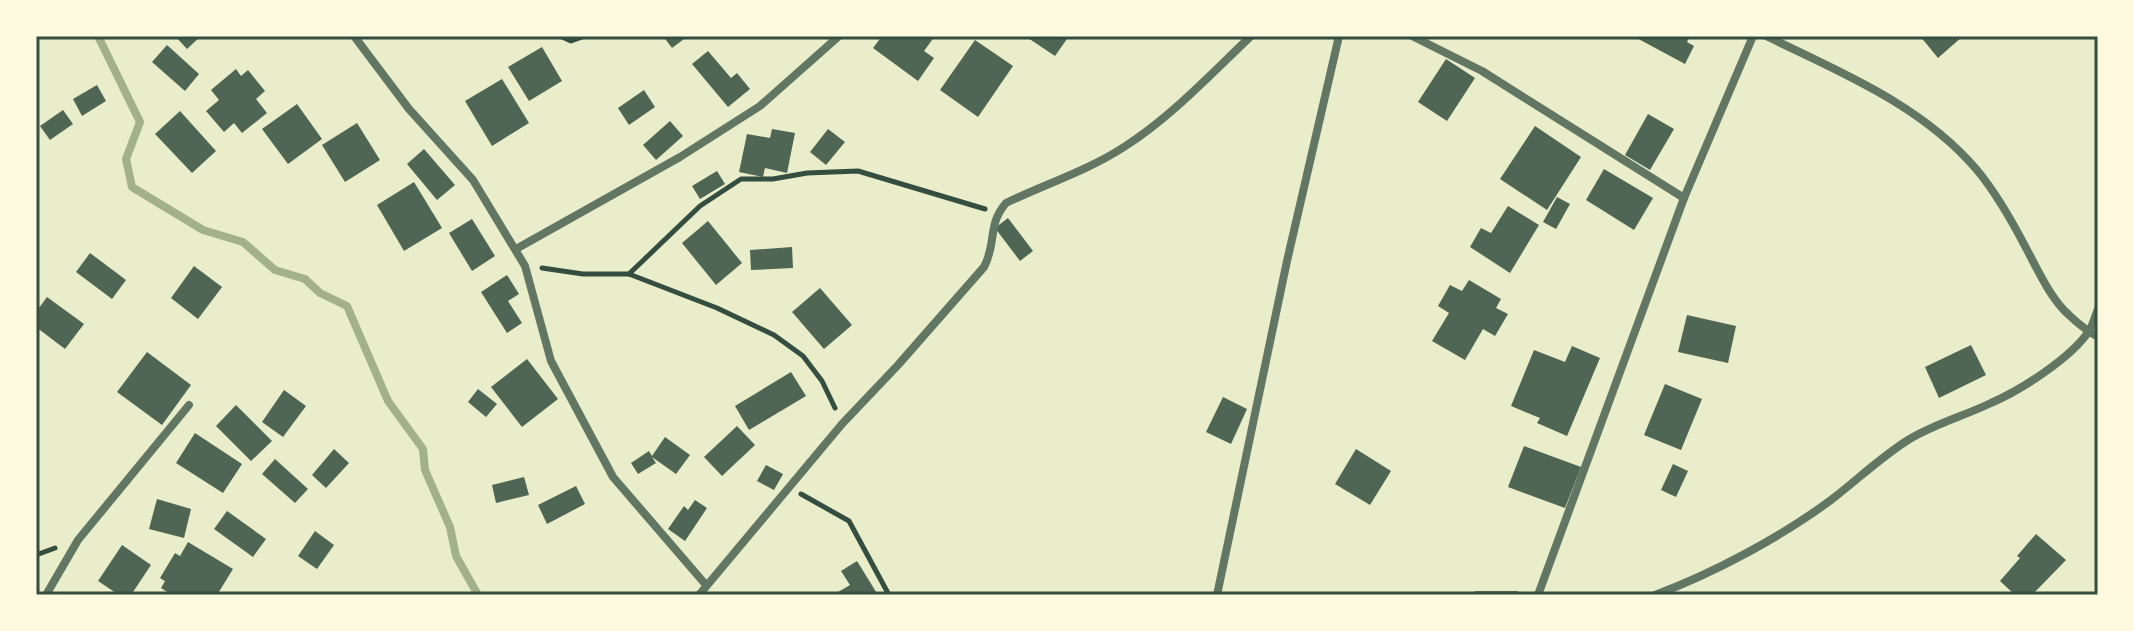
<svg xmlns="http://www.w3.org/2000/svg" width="2134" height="631" font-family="Figtree,sans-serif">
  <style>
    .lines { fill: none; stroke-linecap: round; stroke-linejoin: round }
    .stream { stroke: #a3b18a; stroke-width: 8 }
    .building { fill: #4f6655 }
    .path { stroke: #344e41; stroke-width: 5 }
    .minor { stroke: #617663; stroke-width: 8 }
    .neatline { fill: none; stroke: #344e41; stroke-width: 3 }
  </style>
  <rect width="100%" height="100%" fill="#e9edc9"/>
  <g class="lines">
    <path class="stream" d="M98 36 140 122 126 159 132 187 203 230 243 242 275 270 305 279 320 293 347 306 388 401 423 449 425 470 450 527 456 556 478 595"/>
  </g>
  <g class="building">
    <path d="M175 36H201L187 49Z"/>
    <path d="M663 36H688L672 48Z"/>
    <path d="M882 36H935L924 51 934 58 918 81 873 48Z"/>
    <path d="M1025 36H1069L1055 56Z"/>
    <path d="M1633 36H1690L1687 42 1694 46 1685 64Z"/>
    <path d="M1920 36H1963L1938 58Z"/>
    <path d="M975 40 1013 66 978 117 940 90Z"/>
    <path d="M167 45 199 74 185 91 152 62Z"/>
    <path d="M542 47 562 81 529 101 508 67Z"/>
    <path d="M708 51 731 78 737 73 750 89 728 107 692 64Z"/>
    <path d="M1446 59 1475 78 1447 121 1418 102Z"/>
    <path d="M236 69 241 76 248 70 265 91 256 99 267 113 242 133 234 123 224 132 206 111 219 100 211 90Z"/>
    <path d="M502 79 529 123 492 146 465 101Z"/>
    <path d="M97 85 106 101 82 116 73 99Z"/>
    <path d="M644 90 655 107 629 125 618 108Z"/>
    <path d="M297 104 322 139 288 164 262 129Z"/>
    <path d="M63 110 73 124 50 140 40 126Z"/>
    <path d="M180 111 216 151 192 173 155 134Z"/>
    <path d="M1648 114 1674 129 1650 170 1625 155Z"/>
    <path d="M670 121 683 136 656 160 643 145Z"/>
    <path d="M357 123 380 160 345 182 322 145Z"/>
    <path d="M1535 126 1581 157 1547 210 1500 179Z"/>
    <path d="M772 129 795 133 787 173 765 168 763 177 739 172 747 134 770 138Z"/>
    <path d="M828 129 845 142 826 165 810 152Z"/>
    <path d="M424 149 455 185 437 200 407 164Z"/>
    <path d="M1604 169 1653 198 1634 230 1586 200Z"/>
    <path d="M717 171 725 184 700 199 692 186Z"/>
    <path d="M414 182 442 228 404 251 377 205Z"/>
    <path d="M1557 197 1570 204 1556 229 1543 222Z"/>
    <path d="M1508 206 1539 225 1510 273 1470 247 1481 228 1491 233Z"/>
    <path d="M1008 218 1033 251 1020 261 995 228Z"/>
    <path d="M472 219 495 256 472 271 449 233Z"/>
    <path d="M708 221 742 263 716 285 682 243Z"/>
    <path d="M792 247 793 268 751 270 750 250Z"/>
    <path d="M90 253 126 280 112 299 76 272Z"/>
    <path d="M194 266 222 287 198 319 171 298Z"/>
    <path d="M507 275 519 294 508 301 522 323 507 333 481 292Z"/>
    <path d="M1469 280 1501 299 1496 308 1508 314 1495 336 1483 329 1465 360 1432 341 1449 313 1438 306 1450 285 1462 291Z"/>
    <path d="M820 288 852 325 824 349 792 312Z"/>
    <path d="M47 297 84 324 65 349 36 327V312Z"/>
    <path d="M1687 315 1736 326 1728 363 1678 352Z"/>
    <path d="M1971 345 1986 375 1939 398 1925 367Z"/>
    <path d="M1572 346 1600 358 1567 436 1537 423 1540 418 1511 406 1534 350 1565 362Z"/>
    <path d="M147 352 191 385 162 425 117 392Z"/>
    <path d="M527 359 558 399 522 427 491 387Z"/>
    <path d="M791 372 806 396 749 430 735 406Z"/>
    <path d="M1665 384 1702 399 1681 450 1644 435Z"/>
    <path d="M478 389 497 404 486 417 468 402Z"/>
    <path d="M284 390 306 406 283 437 262 422Z"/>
    <path d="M1223 397 1247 409 1231 444 1206 432Z"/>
    <path d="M236 405 272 441 251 461 216 426Z"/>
    <path d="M737 426 755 445 722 476 704 457Z"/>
    <path d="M195 433 242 464 223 493 176 463Z"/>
    <path d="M665 437 690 455 676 474 652 457 656 463 638 474 631 463 649 451 652 456Z"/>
    <path d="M1524 446 1581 467 1565 508 1508 487Z"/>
    <path d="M334 449 349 463 326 488 312 475Z"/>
    <path d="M1356 449 1391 471 1370 505 1335 484Z"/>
    <path d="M275 459 308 489 295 503 262 474Z"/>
    <path d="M1673 464 1688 471 1676 497 1661 490Z"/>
    <path d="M766 465 783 474 774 490 757 481Z"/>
    <path d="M524 477 529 495 496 503 492 485Z"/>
    <path d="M576 486 585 504 547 524 538 505Z"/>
    <path d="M157 499 191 509 184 538 149 529Z"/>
    <path d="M695 500 707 508 685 541 668 529 684 506 688 510Z"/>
    <path d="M227 511 266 539 253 557 214 529Z"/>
    <path d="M315 531 334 545 317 569 298 556Z"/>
    <path d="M2036 534 2066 560 2032 595H2015L2000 581 2020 558 2017 556Z"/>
    <path d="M188 542 233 569 217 595H172L161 588 165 581 160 578 175 553 180 556Z"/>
    <path d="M122 545 151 565 131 595H119L98 581Z"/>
    <path d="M857 561 878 595H833L850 585 841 571Z"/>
  </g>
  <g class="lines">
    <g class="path">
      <path d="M560 36 571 41 585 36"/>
      <path d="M542 268 583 274H629L717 308 774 335 803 356 822 381 835 408"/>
      <path d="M629 274 700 206 741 179H773L807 173 858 171 985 209"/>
      <path d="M801 494 849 521 889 595"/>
      <path d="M36 555 55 548"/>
    </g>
    <g class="minor">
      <path d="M354 36 409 109 473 180 525 266 551 361 613 477 706 585"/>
      <path d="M1412 36 1482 71 1684 198"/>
      <path d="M1766 36C1840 72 1922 105 1977 170 1996 193 2012 221 2026 248 2038 270 2050 298 2069 315 2077 323 2088 331 2098 337"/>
      <path d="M516 249 680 157 760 106 839 36"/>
      <path d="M46 595 78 540 189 405"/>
      <path d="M699 595 842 424 898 365 984 267C997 243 987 225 1006 203 1045 184 1087 171 1124 147 1171 117 1211 74 1251 36"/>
      <path d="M1217 595 1287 261 1339 36"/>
      <path d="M1477 595H1516"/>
      <path d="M1538 595 1684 198 1753 36"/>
      <path d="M1655 595C1714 573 1781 537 1831 500 1857 480 1881 457 1908 440 1934 424 1964 416 1991 403 2021 390 2071 358 2089 331 2093 325 2095 316 2098 309"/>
    </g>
  </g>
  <rect width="2134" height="631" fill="none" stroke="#fefae0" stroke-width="76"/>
  <rect x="38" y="38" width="2058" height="555" class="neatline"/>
</svg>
